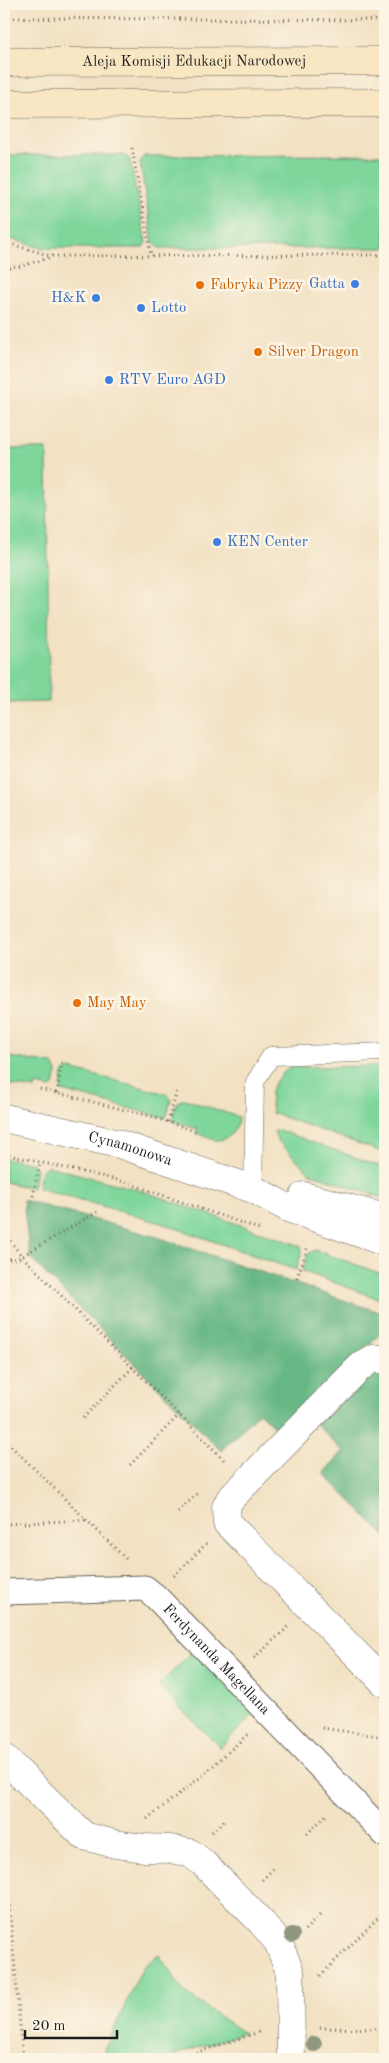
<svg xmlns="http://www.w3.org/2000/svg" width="389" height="2063" font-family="'Old Standard TT',serif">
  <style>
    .green { fill: #7ed69b; stroke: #4d795c }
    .forest { fill: #66b783; stroke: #416a50 }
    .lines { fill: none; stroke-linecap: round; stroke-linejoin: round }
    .service-casing { stroke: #676156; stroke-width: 19 }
    .pedestrian-casing { stroke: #676156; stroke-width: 27 }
    .minor-casing { stroke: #676156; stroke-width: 29 }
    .secondary-casing { stroke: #676156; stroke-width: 29 }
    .path { stroke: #676156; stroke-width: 3; stroke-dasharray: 1 4; stroke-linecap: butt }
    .service { stroke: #fff; stroke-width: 18 }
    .pedestrian { stroke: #fff; stroke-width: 25 }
    .minor { stroke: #fff; stroke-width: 28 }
    .secondary { stroke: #f9e7c3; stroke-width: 28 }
    .tree { fill: #8f987f }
    .shop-dot { fill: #3f7fe0; stroke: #fcf5e5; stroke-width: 2 }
    .food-dot { fill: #e8710a; stroke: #fcf5e5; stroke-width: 2 }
    .labels { text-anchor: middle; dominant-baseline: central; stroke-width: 5; stroke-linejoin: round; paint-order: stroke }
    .street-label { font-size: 15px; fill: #1c1c1c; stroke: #fcf5e5 }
    .shop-label { font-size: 15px; fill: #366cbe; stroke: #fcf5e5; text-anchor: start }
    .food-label { font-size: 15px; fill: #c56008; stroke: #fcf5e5; text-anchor: start }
  </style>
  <rect width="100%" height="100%" fill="#fcf5e5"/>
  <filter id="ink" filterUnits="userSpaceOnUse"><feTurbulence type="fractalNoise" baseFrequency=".02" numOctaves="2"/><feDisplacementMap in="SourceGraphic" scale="10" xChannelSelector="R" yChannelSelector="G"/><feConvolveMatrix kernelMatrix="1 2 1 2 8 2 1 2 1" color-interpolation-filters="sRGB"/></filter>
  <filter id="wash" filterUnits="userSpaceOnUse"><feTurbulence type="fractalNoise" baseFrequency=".0096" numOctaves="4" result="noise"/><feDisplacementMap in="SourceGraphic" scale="20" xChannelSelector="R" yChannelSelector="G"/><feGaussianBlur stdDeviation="1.12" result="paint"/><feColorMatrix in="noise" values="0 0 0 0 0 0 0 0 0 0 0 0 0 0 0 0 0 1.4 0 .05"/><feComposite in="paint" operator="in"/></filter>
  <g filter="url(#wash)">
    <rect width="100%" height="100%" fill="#f2e1c3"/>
    <g class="green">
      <path d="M4 155H124L130 160 146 243 142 248H42L4 237Z"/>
      <path d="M385 155V248H159L153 242 140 162 144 156Z"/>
      <path d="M4 449H47L49 702 4 703Z"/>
      <path d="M4 1056 53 1064 57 1072 54 1086 51 1088 36 1085 35 1089 4 1084Z"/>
      <path d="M385 1066V1153L272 1113C269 1086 270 1087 289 1067Z"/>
      <path d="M70 1069 167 1094 171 1100 166 1118 62 1091 61 1087 63 1073Z"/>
      <path d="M185 1099 238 1117C238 1129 229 1141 216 1140 209 1139 202 1135 196 1133L198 1129 173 1121 172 1118 177 1102Z"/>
      <path d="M278 1130 385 1168V1199L310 1173 278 1141 274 1132Z"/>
      <path d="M4 1158 33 1164 36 1169 33 1188 4 1182Z"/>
      <path d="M48 1166 142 1191 301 1246 302 1252 296 1270 161 1223 38 1188 41 1170Z"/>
      <path d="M315 1250 385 1275V1301L302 1271 308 1254Z"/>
      <path d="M194 1650 256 1712 220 1748 158 1686Z"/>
      <path d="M159 1955 185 1993 244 2033 161 2059H106L104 2050 143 1967Z"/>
    </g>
    <g class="forest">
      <path d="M23 1200 157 1237 385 1314V1329L281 1433 259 1412 221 1451 30 1258Z"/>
      <path d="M377 1373H385V1536L323 1473 343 1452 315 1423 360 1384Z"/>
    </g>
  </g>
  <g filter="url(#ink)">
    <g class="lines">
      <defs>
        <path id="service" d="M253 1189 255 1082 271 1056 385 1052"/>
        <g id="pedestrian">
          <path id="s1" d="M4 1592 145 1588 155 1596 385 1834"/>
        </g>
        <g id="minor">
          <path id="s2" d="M4 1118 119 1144 253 1189 288 1208 385 1242"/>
          <path d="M304 1196 385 1218"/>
          <path d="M385 1360C373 1356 368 1361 359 1368L230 1499 226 1507 227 1523 385 1683"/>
          <path d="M4 1758 84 1836 115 1844 144 1848 170 1849 190 1853 202 1862 262 1923 278 1942 290 1972 291 2059"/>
        </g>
        <g id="secondary">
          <path id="s3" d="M4 62 385 61"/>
          <path d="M4 104 385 103"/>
        </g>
      </defs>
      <use href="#service" class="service-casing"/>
      <use href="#pedestrian" class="pedestrian-casing"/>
      <use href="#minor" class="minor-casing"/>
      <use href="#secondary" class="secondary-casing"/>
      <g class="path">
        <path d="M4 18 385 20"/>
        <path d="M132 148 151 256"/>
        <path d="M4 242 51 256 385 255"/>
        <path d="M4 267H18L51 257"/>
        <path d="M40 1089 150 1116 195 1131"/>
        <path d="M57 1093 62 1059"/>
        <path d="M168 1122 177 1091"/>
        <path d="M4 1154 122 1181 259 1229"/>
        <path d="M33 1196 40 1162"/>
        <path d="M4 1233 22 1256 226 1462"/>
        <path d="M4 1259H17L97 1212"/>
        <path d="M297 1278 308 1246"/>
        <path d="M83 1418 133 1367"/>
        <path d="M4 1439 126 1559"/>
        <path d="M130 1465 180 1414"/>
        <path d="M178 1512 199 1492"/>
        <path d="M4 1524 86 1520"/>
        <path d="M174 1576 207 1543"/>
        <path d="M254 1658 288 1627"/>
        <path d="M322 1728 385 1737"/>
        <path d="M147 1819 202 1776 249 1733"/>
        <path d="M212 1832 226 1819"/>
        <path d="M307 1834 327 1814"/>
        <path d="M4 1846 23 2059"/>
        <path d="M262 1880 274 1868"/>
        <path d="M305 1930 320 1915"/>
        <path d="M320 1976 385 1911"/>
        <path d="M320 2028 385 2029"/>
        <path d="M177 2059 262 2031"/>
      </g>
      <use href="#service" class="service"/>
      <use href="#pedestrian" class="pedestrian"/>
      <use href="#minor" class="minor"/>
      <use href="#secondary" class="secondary"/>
    </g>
    <g class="tree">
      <circle cx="292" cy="1935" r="8"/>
      <circle cx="314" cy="2044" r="8"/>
    </g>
  </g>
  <g class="shop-dot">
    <circle cx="355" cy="284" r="5"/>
    <circle cx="96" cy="298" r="5"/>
    <circle cx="141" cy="308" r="5"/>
    <circle cx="109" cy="380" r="5"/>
    <circle cx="217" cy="542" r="5"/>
  </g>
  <g class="food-dot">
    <circle cx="200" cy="285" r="5"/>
    <circle cx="258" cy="352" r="5"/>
    <circle cx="77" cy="1003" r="5"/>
  </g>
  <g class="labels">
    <g class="street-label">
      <text stroke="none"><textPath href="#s3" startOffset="190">Aleja Komisji Edukacji Narodowej</textPath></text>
      <text stroke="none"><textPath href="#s2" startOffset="130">Cynamonowa</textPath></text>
      <text stroke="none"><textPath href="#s1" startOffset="242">Ferdynanda Magellana</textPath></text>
    </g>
    <g class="shop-label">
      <text x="345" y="284" text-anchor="end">Gatta</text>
      <text x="86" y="298" text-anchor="end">H&amp;K</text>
      <text x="151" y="308">Lotto</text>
      <text x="119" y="380">RTV Euro AGD</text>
      <text x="227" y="542">KEN Center</text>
    </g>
    <g class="food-label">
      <text x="210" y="285">Fabryka Pizzy</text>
      <text x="268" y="352">Silver Dragon</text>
      <text x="87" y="1003">May May</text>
    </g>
  </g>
  <rect width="389" height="2063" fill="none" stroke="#fcf5e5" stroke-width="20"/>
  <path d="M25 2030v8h92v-8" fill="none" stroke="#1c1c1c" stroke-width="2.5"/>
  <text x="32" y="2030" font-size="15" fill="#1c1c1c" stroke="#fcf5e5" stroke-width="4" paint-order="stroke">20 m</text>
</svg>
